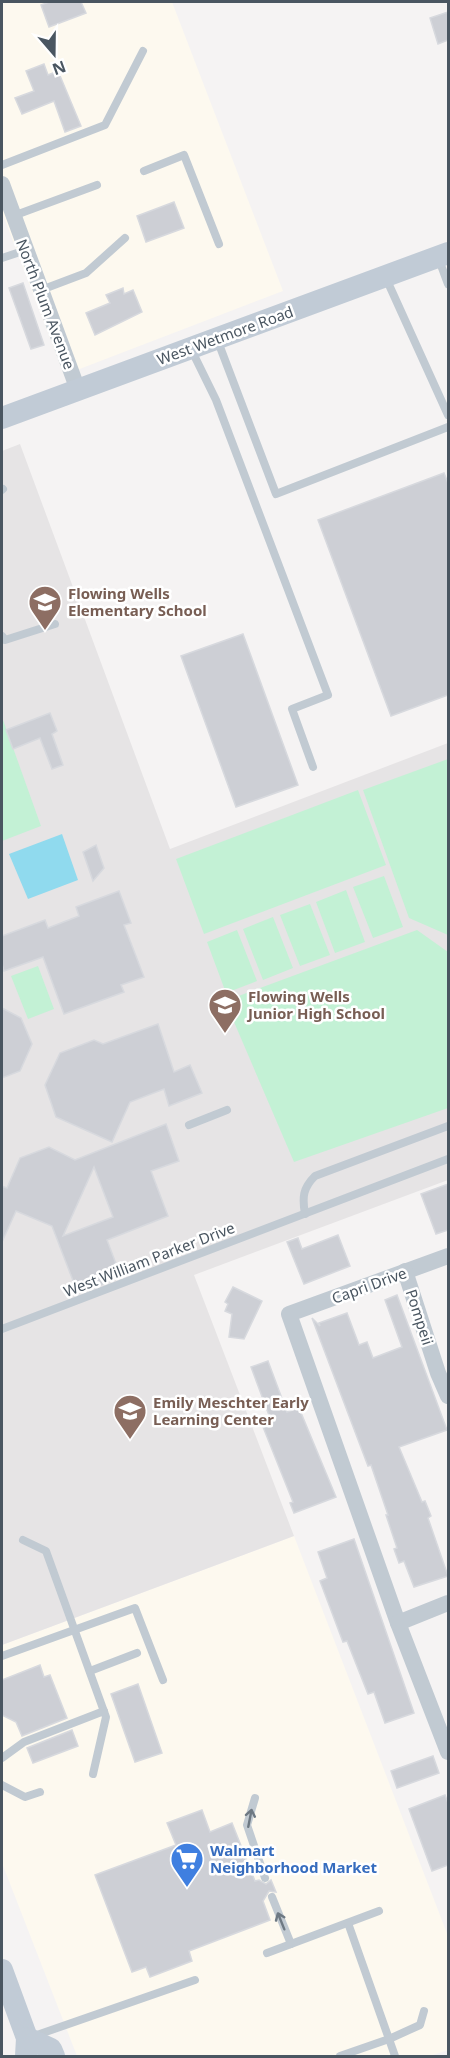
<svg xmlns="http://www.w3.org/2000/svg" width="450" height="2058" font-family="'Noto Sans',sans-serif">
  <style>
    .commercial { fill: #fdf9ef }
    .education { fill: #e6e4e5 }
    .green { fill: #c3f1d5 }
    .water { fill: #90daee }
    .building { fill: #cdcfd5; stroke: #d7d9de; stroke-width: 1.5; fill-rule: evenodd }
    .lines { fill: none; stroke-linecap: round; stroke-linejoin: round }
    .lane { stroke: #c1cad2; stroke-width: 8 }
    .street { stroke: #c1cad2; stroke-width: 16 }
    .secondary { stroke: #c1cbd6; stroke-width: 22 }
    .oneway { stroke: #6e7983 }
    .labels { text-anchor: middle; dominant-baseline: central; stroke-width: 5; stroke-linejoin: round; paint-order: stroke }
    .street-label { font-size: 15px; fill: #4a5661; stroke: #fff }
    .education-label { font-size: 15px; font-weight: bold; fill: #785e54; stroke: #fff; text-anchor: start }
    .shop-label { font-size: 15px; font-weight: bold; fill: #366cbe; stroke: #fff; text-anchor: start }
  </style>
  <rect width="100%" height="100%" fill="#f5f3f3"/>
  <g class="commercial">
    <path d="M2 2H172L283 291 64 375 2 212Z"/>
    <path d="M294 1536 448 1936V2050L430 2056H77L2 1863V1645Z"/>
  </g>
  <path class="education" d="M20 444 170 849 448 743V1180L194 1275 294 1536 2 1645V451Z"/>
  <g class="green">
    <path d="M2 717 41 826 2 841Z"/>
    <path d="M448 759V935L409 918 363 790Z"/>
    <path d="M358 790 386 865 204 934 176 859Z"/>
    <path d="M384 876 403 927 373 938 353 887Z"/>
    <path d="M346 890 365 942 335 953 316 902Z"/>
    <path d="M310 904 330 955 300 966 280 915Z"/>
    <path d="M273 917 293 968 263 980 243 929Z"/>
    <path d="M237 930 257 981 226 993 207 942Z"/>
    <path d="M417 930 448 952V1108L294 1162 225 1001Z"/>
    <path d="M38 966 54 1009 28 1019 11 976Z"/>
  </g>
  <path class="water" d="M62 834 78 880 28 899 9 854Z"/>
  <g class="building">
    <path d="M49 2H81L86 13 49 27 41 5Z"/>
    <path d="M448 12V40L438 44 430 18Z"/>
    <path d="M44 64 48 75 58 71 81 126 65 132 54 101 22 114 15 98 34 91 26 71Z"/>
    <path d="M174 202 184 228 146 242 137 216Z"/>
    <path d="M23 283 44 345 31 349 9 288Z"/>
    <path d="M123 288 124 294 133 290 142 312 95 335 86 313 110 303 106 295Z"/>
    <path d="M444 473 448 483V695L391 716 318 520Z"/>
    <path d="M243 634 298 785 236 807 181 656Z"/>
    <path d="M50 713 57 731 52 734 63 765 52 769 40 738 13 749 6 730Z"/>
    <path d="M96 845 104 868 93 881 83 852Z"/>
    <path d="M119 891 131 923 124 925 144 977 121 985 124 992 64 1014 43 957 4 971 2 964V936L45 920 48 928 79 916 76 907Z"/>
    <path d="M2 1008 21 1018 32 1044 20 1071 2 1078Z"/>
    <path d="M158 1024 174 1072 190 1065 202 1093 169 1106 164 1089 130 1102 112 1142 56 1117 45 1085 60 1053 94 1040 103 1044Z"/>
    <path d="M166 1124 179 1161 151 1171 168 1216 107 1240 121 1277 82 1292 81 1289 77 1291 52 1226 16 1211 2 1242V1186L7 1188 20 1158 49 1147 75 1160ZM94 1167 113 1217 63 1236Z"/>
    <path d="M448 1184V1230L436 1234 421 1194Z"/>
    <path d="M338 1235 350 1266 304 1284 287 1242 298 1238 302 1249Z"/>
    <path d="M233 1287 262 1301 244 1339 229 1337 232 1314 225 1311 228 1304 225 1302Z"/>
    <path d="M397 1295 447 1430 399 1447 422 1502 425 1501 431 1516 428 1518 448 1576 414 1587 404 1561 399 1563 394 1549 397 1548 386 1515H388L371 1465 368 1466 312 1318 320 1326 319 1323 347 1313 359 1345 367 1342 373 1358 402 1347 385 1300Z"/>
    <path d="M268 1361 287 1412 299 1408 336 1497 294 1513 290 1503 293 1502 261 1422 270 1418 251 1367Z"/>
    <path d="M354 1539 414 1713 385 1723 374 1692 368 1694 347 1641 343 1642 320 1581 327 1578 318 1552Z"/>
    <path d="M40 1665 44 1677 50 1675 67 1718 22 1736 16 1722 2 1715V1680Z"/>
    <path d="M138 1684 162 1753 135 1762 111 1694Z"/>
    <path d="M72 1730 78 1746 33 1763 27 1748Z"/>
    <path d="M433 1756 439 1773 397 1788 391 1771Z"/>
    <path d="M445 1795 448 1803V1865L432 1871 409 1809Z"/>
    <path d="M202 1810 210 1832 232 1823 255 1881 259 1880 266 1884 271 1880 276 1892 269 1891 263 1901 270 1920 189 1951 192 1961 150 1977 146 1967 132 1972 95 1875 176 1845 167 1823Z"/>
  </g>
  <g class="lines">
    <g class="lane">
      <path d="M2 165 105 125 143 51"/>
      <path d="M144 171 184 155 219 244"/>
      <path d="M13 216 97 185"/>
      <path d="M438 257 448 284"/>
      <path d="M2 258 26 250"/>
      <path d="M385 276 448 415"/>
      <path d="M41 290 86 273 125 238"/>
      <path d="M217 339 276 494 448 427"/>
      <path d="M191 349 216 400 328 695 292 709 313 767"/>
      <path d="M2 490 3 489"/>
      <path d="M2 636 5 640 55 624"/>
      <path d="M189 1125 227 1110"/>
      <path d="M305 1214C302 1197 303 1188 315 1176L448 1126"/>
      <path d="M2 1329 448 1159"/>
      <path d="M23 1540 46 1551 106 1717 93 1774"/>
      <path d="M2 1656 135 1608 163 1680"/>
      <path d="M90 1671 137 1653"/>
      <path d="M2 1758 24 1742 104 1711"/>
      <path d="M2 1785 25 1797 40 1792"/>
      <path d="M255 1798 247 1825 265 1878"/>
      <path d="M272 1897 291 1944"/>
      <path d="M267 1953 379 1911"/>
      <path d="M34 2036 195 1980"/>
      <path d="M340 2056 389 2039 348 1923"/>
      <path d="M395 2056 389 2039 420 2025 424 2011"/>
    </g>
    <g class="street">
      <path d="M2 184 78 390"/>
      <path d="M448 1256 289 1314 398 1623 448 1752"/>
      <path d="M405 1271 438 1373 448 1396"/>
      <path d="M398 1623 448 1603"/>
    </g>
    <g class="secondary">
      <path d="M2 418 448 253"/>
      <path d="M2 1970 27 2038 26 2056"/>
      <path d="M27 2038 51 2049 54 2056"/>
    </g>
  </g>
  <defs><path id="oneway-shaft" d="M-6 0H5M1.5-3L5.5 0L1.5 3" fill="none" stroke-width="1.6" stroke-linecap="round" stroke-linejoin="round" transform="scale(1.5)"/></defs>
  <g class="oneway">
    <use href="#oneway-shaft" transform="translate(250 1818) rotate(-79)"/>
    <use href="#oneway-shaft" transform="translate(281 1921) rotate(-112)"/>
  </g>
  <defs>
    <symbol id="school-pin" viewBox="-11 -11 22 30"><path d="M0 17L-7.5 6A9.5 9.5 0 1 1 7.5 6Z" fill="#8d6e63" stroke="#fff"/><path d="M0-5L7-2L0 1L-7-2ZM-4 1L0 2.5L4 1V4Q0 6-4 4Z" fill="#fff"/></symbol>
    <symbol id="supermarket-pin" viewBox="-11 -11 22 30"><path d="M0 17L-7.5 6A9.5 9.5 0 1 1 7.5 6Z" fill="#3f7fe0" stroke="#fff"/><path d="M-6-5.5h2.5l.6 2H6L4.5 2H-2.5L-4.4-4H-6ZM-1.5 3.2a1.3 1.3 0 1 0 .1 0ZM3 3.2a1.3 1.3 0 1 0 .1 0Z" fill="#fff"/></symbol>
  </defs>
  <g fill-rule="evenodd">
    <use href="#school-pin" x="26" y="583" width="38" height="52"/>
    <use href="#school-pin" x="206" y="986" width="38" height="52"/>
    <use href="#school-pin" x="111" y="1392" width="38" height="52"/>
    <use href="#supermarket-pin" x="168" y="1840" width="38" height="52"/>
  </g>
  <g class="labels">
    <g class="street-label">
      <text transform="translate(46 304) rotate(69)">North Plum Avenue</text>
      <text transform="translate(225 335) rotate(-20)">West Wetmore Road</text>
      <text transform="translate(149 1259) rotate(-21)">West William Parker Drive</text>
      <text transform="translate(369 1285) rotate(-20)">Capri Drive</text>
      <text transform="translate(420 1317) rotate(72)">Pompeii</text>
    </g>
    <g class="education-label">
      <text x="68" y="593">Flowing Wells<tspan x="68" dy="17">Elementary School</tspan></text>
      <text x="248" y="996">Flowing Wells<tspan x="248" dy="17">Junior High School</tspan></text>
      <text x="153" y="1402">Emily Meschter Early<tspan x="153" dy="17">Learning Center</tspan></text>
    </g>
    <g class="shop-label">
      <text x="210" y="1850">Walmart<tspan x="210" dy="17">Neighborhood Market</tspan></text>
    </g>
  </g>
  <rect width="450" height="2058" fill="none" stroke="#4a5661" stroke-width="6"/>
  <g transform="translate(54 54) rotate(160)" stroke="#ffffff" stroke-width="4.5" paint-order="stroke">
  <path d="M0-4.5L10 22L0 15L-10 22Z" fill="#4a5661"/>
  <text y="-9" font-size="16" font-weight="bold" text-anchor="middle" fill="#4a5661">N</text>
  </g>
</svg>
